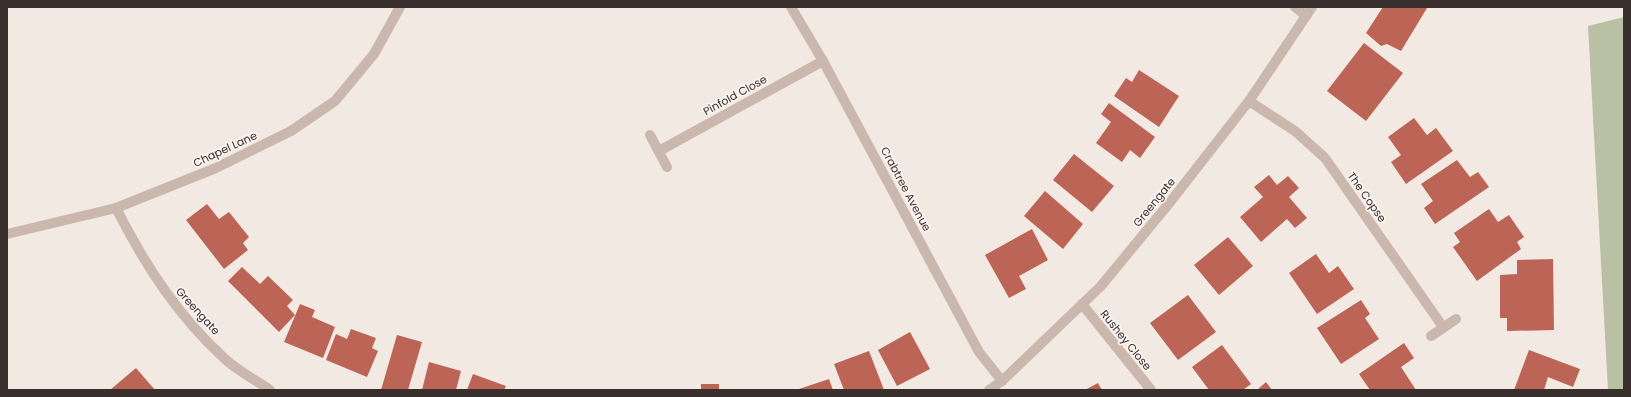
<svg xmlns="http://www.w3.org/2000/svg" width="1631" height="397" font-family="Poppins,sans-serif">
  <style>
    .green { fill: #b9c0a3 }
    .building { fill: #bc6456 }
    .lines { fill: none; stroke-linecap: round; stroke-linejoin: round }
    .minor { stroke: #cab8ae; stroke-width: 10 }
    .labels { text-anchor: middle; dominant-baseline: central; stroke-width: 3.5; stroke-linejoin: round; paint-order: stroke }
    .street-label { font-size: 11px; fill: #392f2c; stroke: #faf3ef }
  </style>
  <rect width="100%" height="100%" fill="#f2e9e2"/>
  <path class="green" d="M1624 17V390H1608L1588 26Z"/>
  <g class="building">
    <path d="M1383 7 1427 8 1401 51 1387 44 1381 46 1366 33Z"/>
    <path d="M1364 43 1403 73 1366 121 1327 91Z"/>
    <path d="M1139 70 1179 96 1159 127 1114 96 1126 78 1132 82Z"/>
    <path d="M1109 103 1155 137 1140 158 1130 150 1122 162 1096 143 1111 122 1101 114Z"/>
    <path d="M1414 118 1427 135 1436 128 1453 151 1406 184 1391 162 1401 155 1388 137Z"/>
    <path d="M1074 154 1114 186 1092 212 1053 180Z"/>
    <path d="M1457 160 1470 177 1478 172 1489 187 1435 224 1424 208 1433 201 1421 184Z"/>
    <path d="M1269 175 1277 185 1288 176 1299 188 1289 197 1307 218 1295 228 1287 219 1261 242 1240 217 1263 197 1254 187Z"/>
    <path d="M1045 191 1083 224 1063 249 1024 216Z"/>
    <path d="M207 204 219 219 229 212 249 237 243 243 248 250 224 269 186 220Z"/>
    <path d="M1489 209 1498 222 1509 215 1524 237 1517 242 1521 249 1477 281 1453 247 1460 242 1454 233Z"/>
    <path d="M1032 229 1048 260 1019 276 1026 289 1009 298 985 255Z"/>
    <path d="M1228 237 1253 266 1219 295 1194 265Z"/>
    <path d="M1316 254 1329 273 1338 266 1354 289 1317 314 1289 273Z"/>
    <path d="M1553 259 1554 330 1507 331V318H1500V275L1517 274V260Z"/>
    <path d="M242 267 260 284 268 276 293 300 287 306 295 315 279 332 228 281Z"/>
    <path d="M1188 295 1216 332 1178 360 1150 323Z"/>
    <path d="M1361 300 1370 314 1365 318 1379 339 1341 364 1317 328Z"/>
    <path d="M300 304 315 310 312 317 335 327 323 358 284 342Z"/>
    <path d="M351 329 376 338 372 348 378 351 367 377 326 360 336 334 347 339Z"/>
    <path d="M910 332 930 369 897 386 878 350Z"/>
    <path d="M397 335 422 342 408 390H381Z"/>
    <path d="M1404 343 1414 358 1401 367 1416 390H1370L1359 374Z"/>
    <path d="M1222 345 1251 384 1243 390H1209L1192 367Z"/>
    <path d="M1529 350 1580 369 1573 387 1548 377 1544 390H1514Z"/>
    <path d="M869 351 884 390H844L834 364Z"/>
    <path d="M429 362 461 371 456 390H422Z"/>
    <path d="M136 368 155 390H110Z"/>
    <path d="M473 374 506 386 504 390H467Z"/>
    <path d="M829 379 833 390H796Z"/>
    <path d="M1266 382 1272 390H1257Z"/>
    <path d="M1098 383 1102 390H1085Z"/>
    <rect x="701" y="384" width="18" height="6"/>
  </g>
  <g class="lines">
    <g class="minor">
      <path d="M791 7 823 61 979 352 1002 381"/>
      <path d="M1295 7 1306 16"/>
      <path d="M1249 101 1295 131 1325 158 1443 327"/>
      <path d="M650 135 667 167"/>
      <path d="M659 151 823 61"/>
      <path d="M116 208C145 265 177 315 225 359 238 371 256 380 270 390"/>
      <path d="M7 234 116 208 216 168 291 131 335 101 374 54 400 7"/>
      <path d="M1082 304 1151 390"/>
      <path d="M1431 336 1456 319"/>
      <path d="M989 390 1002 381 1101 286 1171 201 1249 101 1312 7"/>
    </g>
  </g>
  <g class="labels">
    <g class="street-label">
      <text transform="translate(735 95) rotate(-29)">Pinfold Close</text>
      <text transform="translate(225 149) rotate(-25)">Chapel Lane</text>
      <text transform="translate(906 189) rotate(62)">Crabtree Avenue</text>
      <text transform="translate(1367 197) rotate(55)">The Copse</text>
      <text transform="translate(1154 202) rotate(-51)">Greengate</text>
      <text transform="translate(198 311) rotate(48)">Greengate</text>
      <text transform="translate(1126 340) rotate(51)">Rushey Close</text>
    </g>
  </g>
  <rect width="1631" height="397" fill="none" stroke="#392f2c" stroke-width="16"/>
</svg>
